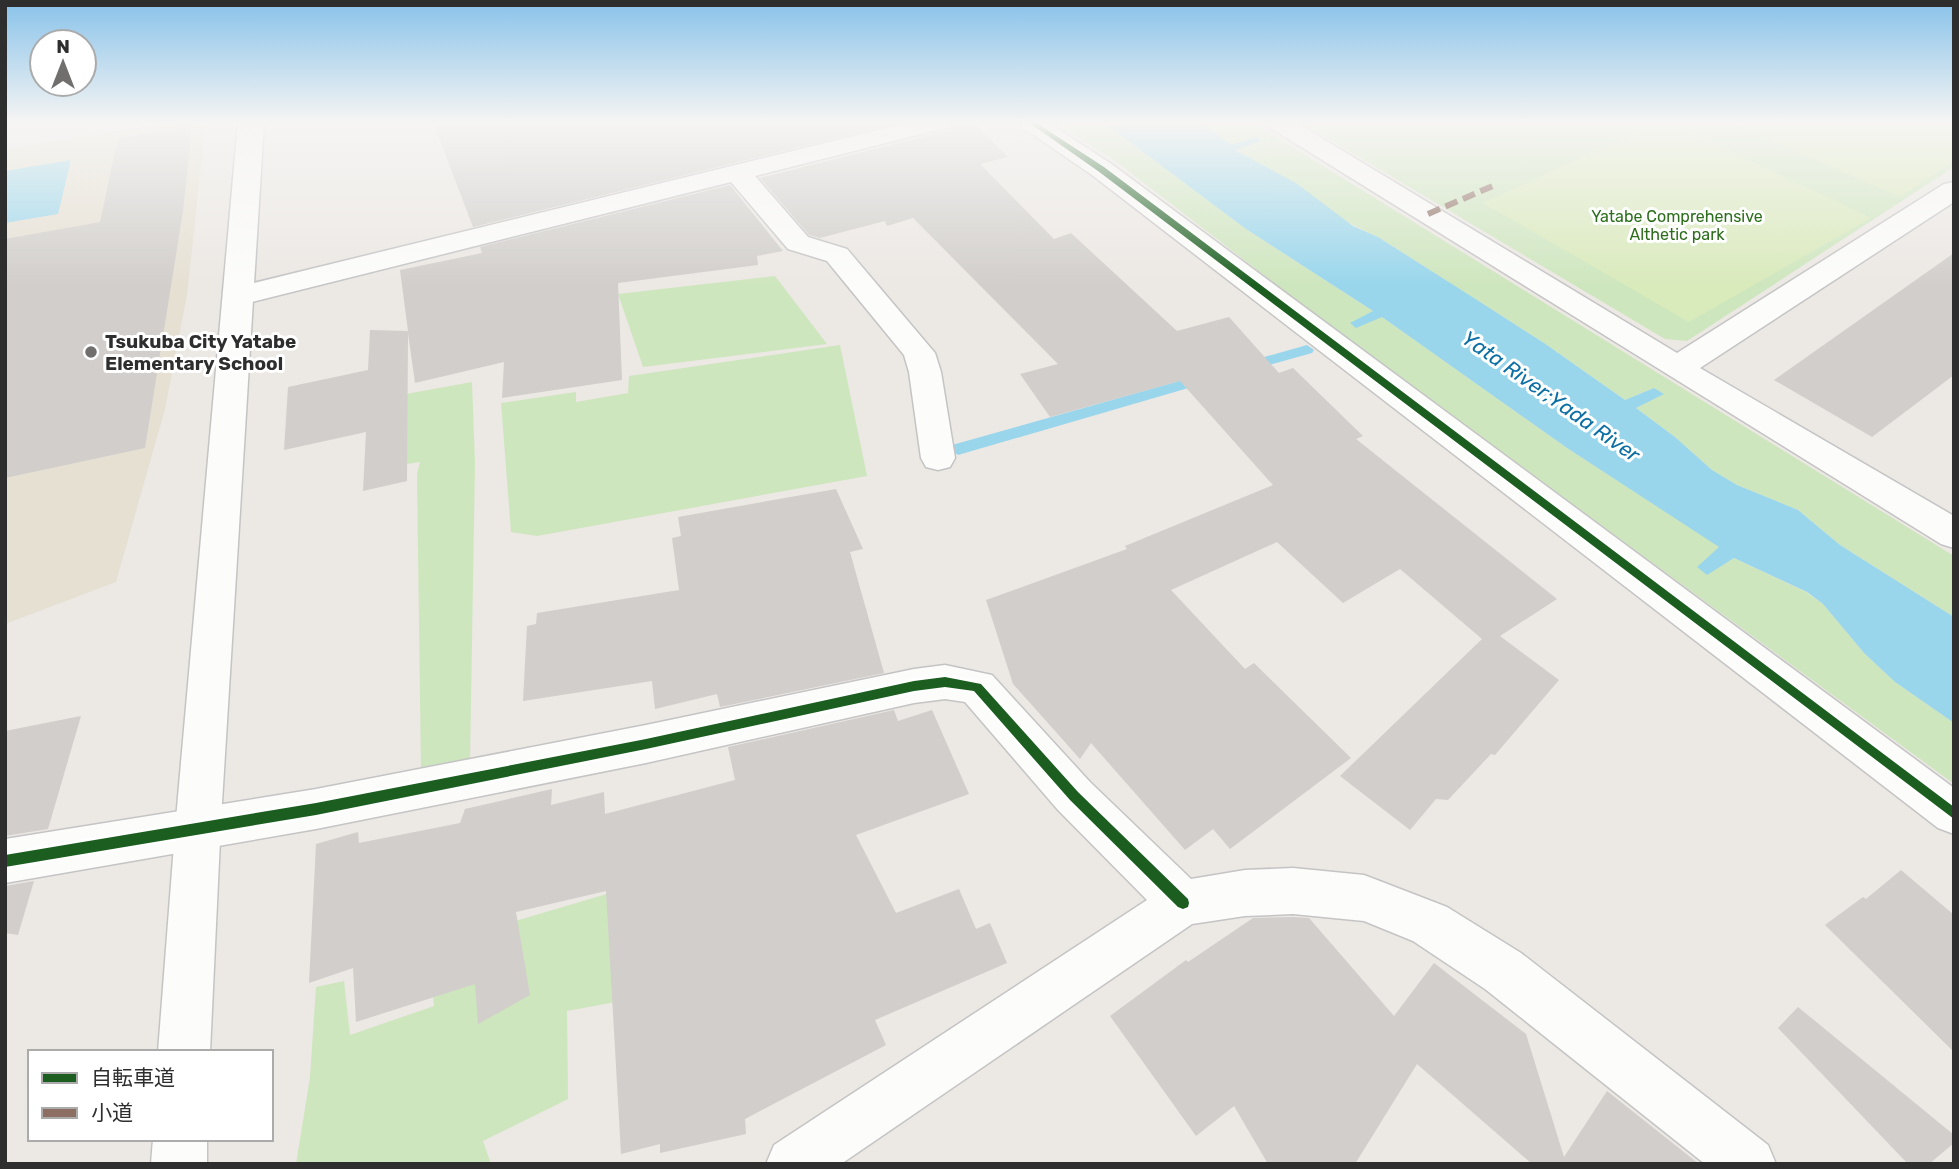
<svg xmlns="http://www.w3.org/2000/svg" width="1959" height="1169" font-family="Rubik,'Noto Sans JP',sans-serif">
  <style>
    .education { fill: #e6e0d3 }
    .green { fill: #cee6be }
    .pitch { fill: #d9eabb }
    .water { fill: #99d6ec }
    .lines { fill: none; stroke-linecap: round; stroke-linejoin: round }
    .stream { fill: #99d6ec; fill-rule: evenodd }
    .building { fill: #d1cecb }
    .street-casing { stroke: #c5c4c5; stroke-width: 3 }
    .secondary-casing { stroke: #c5c4c5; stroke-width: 3 }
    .street { fill: #fcfcfb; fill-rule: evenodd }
    .secondary { fill: #fcfcfb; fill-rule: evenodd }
    .quiet { stroke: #8d6e63; stroke-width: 6; stroke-dasharray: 13 6; stroke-linecap: butt }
    .cycleway-casing { stroke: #fff; stroke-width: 5 }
    .cycleway { fill: #1b5e20; fill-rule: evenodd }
    .poi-dot { fill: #706f6e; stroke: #fff; stroke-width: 2.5 }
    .labels { text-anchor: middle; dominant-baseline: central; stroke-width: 6; stroke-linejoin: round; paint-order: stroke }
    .far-park-label { font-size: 16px; fill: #2c6e1b; stroke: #fff }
    .poi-label { font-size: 19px; font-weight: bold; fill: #2e2e2e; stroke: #fff; text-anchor: start }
    .water-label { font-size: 21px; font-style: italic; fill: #0d6fa3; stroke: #fff }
  </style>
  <rect width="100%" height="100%" fill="#ece8e4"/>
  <path class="education" d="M175 122H206L187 295 165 409 116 582 5 624V149Z"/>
  <g class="green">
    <path d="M1054 122H1103L1246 229 1382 317 1567 448 1720 547 1698 567 1707 574 1734 558 1806 592 1823 604 1864 653 1895 682 1954 723V784L1346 338 1114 160Z"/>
    <path d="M1201 122H1252L1954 556V617L1840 545 1798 510 1737 485 1712 470 1675 437 1636 408 1663 394 1654 388 1625 400 1544 343 1378 237C1318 211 1253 163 1201 122Z"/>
    <path d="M1300 122H1954V167L1687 341 1665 339Z"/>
    <path d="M775 276 827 344 643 367 618 294Z"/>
    <path d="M840 345 867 476 537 536 511 532 501 403 576 392V402L628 393 629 376Z"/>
    <path d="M472 382 475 463 470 762 421 772 417 474 420 462 374 469 395 396Z"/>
    <path d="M637 885 643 997 567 1011 568 1099 483 1141 491 1164H296L310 1077 316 987 344 981 350 1035 434 1006 432 989 512 922Z"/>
  </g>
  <g class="pitch">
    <path d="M1659 122H1669L1871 218 1689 322 1483 203Z"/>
    <path d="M1729 122H1954V161L1900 197Z"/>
  </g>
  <g class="water">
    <path d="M1103 122H1201L1231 145 1256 137 1261 141 1235 150 1296 183 1353 226 1378 237 1477 300 1544 343 1625 400 1654 388 1664 394 1636 408 1675 437 1712 470 1737 485 1798 510 1840 545 1954 617V723L1895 682 1864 653 1823 604 1807 592 1734 558 1707 575 1697 567 1719 547 1567 448 1382 317 1356 328 1350 323 1373 311 1246 229Z"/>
    <path d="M71 160 58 214 5 223V171Z"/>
  </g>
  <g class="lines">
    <g class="stream">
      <path d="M1307 345 1314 350 1312 353 1248 371 1241 366 1243 363Z"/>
      <path d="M1204 374 1209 376 1211 379 1209 382 958 455 950 449 952 445Z"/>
    </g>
  </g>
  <g class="building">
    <path d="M433 122H902L473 227Z"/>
    <path d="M956 122H973L1008 157 980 164 1054 239 1071 233 1177 331 1229 317 1279 373 1293 368 1363 436 1356 439 1557 599 1500 636 1559 680 1495 755 1491 754 1448 800 1436 799 1410 830 1340 776 1482 639 1400 569 1343 603 1277 542 1171 590 1245 669 1254 663 1351 758 1230 849 1213 829 1185 850 1091 743 1080 759 1013 684 986 600 1127 549 1125 546 1273 485 1180 381 1050 417 1020 374 1058 364 913 218 887 226 885 221 820 238 809 235 760 178 950 130Z"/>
    <path d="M192 126 183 211 145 448 5 478V239L100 222 118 138Z"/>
    <path d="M730 185 783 251 757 256 758 265 618 283 622 380 502 398 504 362 415 383 408 333 407 481 363 491 366 432 284 450 288 387 368 370 370 330 408 331 400 270 482 253 480 247Z"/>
    <path d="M1954 253V375L1872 437 1774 380Z"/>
    <path d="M836 489 863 549 850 552 884 673 720 707 717 694 655 709 652 681 523 701 527 626 536 624 537 613 679 590 672 538 681 536 678 517Z"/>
    <path d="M894 710 898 721 932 710 969 794 856 835 896 913 959 889 976 929 990 923 1007 963 875 1020 886 1045 745 1119 746 1134 660 1153V1144L621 1154 606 891 516 912 530 995 478 1024 475 984 356 1022 353 968 309 983 316 844 358 832 359 843 460 823 465 809 552 789 551 805 604 792 605 814 735 780 728 747Z"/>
    <path d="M81 716 48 829 5 836V731Z"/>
    <path d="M1901 870 1954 915V1052L1825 925 1863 897 1866 899Z"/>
    <path d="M34 881 18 935 5 933V886Z"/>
    <path d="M1293 917 1309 918 1394 1016 1434 963 1526 1034 1564 1157 1607 1091 1699 1164H1532L1417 1064 1355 1164H1268L1234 1106 1196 1136 1110 1016 1186 960 1188 962 1253 918Z"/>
    <path d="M1798 1007 1954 1135V1143L1929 1164H1908L1778 1028Z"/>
  </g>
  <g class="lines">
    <defs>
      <g id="street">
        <path d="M911 122H953L949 127 755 176 808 237 847 249 935 353 941 372 955 458 950 467 938 470 926 467 921 458 909 372 904 355 827 261 788 249 731 182 240 305 229 303 225 296 229 289Z"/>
        <path d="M1019 122H1047L1110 163 1954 788V834L1938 828 1092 175 1022 127Z"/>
        <path d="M1265 122H1295L1677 353 1944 184 1954 182V202L1700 368 1954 516V548L1941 544 1269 127Z"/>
        <path d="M945 665 992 675 1090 782 1191 879 1245 870 1293 868 1364 875 1447 907 1521 953 1768 1145 1776 1164H1705L1485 989 1413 941 1364 921 1293 914 1245 916 1192 924 841 1164H766L774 1145 1147 900 1058 810 965 702 945 699 914 703 646 763 316 829 5 883V839L316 789 646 725 914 669Z"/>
      </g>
      <g id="secondary">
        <path d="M238 122H264L221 819 210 1052H158L176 819Z"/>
        <path d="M153 1139H207V1164H151Z"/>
      </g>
    </defs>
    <use href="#street" class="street-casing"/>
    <use href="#secondary" class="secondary-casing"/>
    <use href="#street" class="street"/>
    <use href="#secondary" class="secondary"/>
    <path class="quiet" d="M1428 214 1495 185"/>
    <defs>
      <g id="cycleway">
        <path d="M1028 122H1035L1104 167 1954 807V819L1098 171Z"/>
        <path d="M945 677 981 684 1078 792 1188 899 1189 903 1188 907 1183 909 1178 907 1070 800 974 691 945 687 914 691 646 749 316 815 5 867V855L316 803 646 739 914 681Z"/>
      </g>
    </defs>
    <use href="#cycleway" class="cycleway-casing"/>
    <use href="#cycleway" class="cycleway"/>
  </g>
  <linearGradient id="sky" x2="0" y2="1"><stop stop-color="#88c2ea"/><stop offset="0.43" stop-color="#f6f5f3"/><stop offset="1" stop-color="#f6f5f3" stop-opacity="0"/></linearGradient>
  <rect width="1959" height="285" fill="url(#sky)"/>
  <circle class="poi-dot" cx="91" cy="352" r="7"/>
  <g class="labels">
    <g class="far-park-label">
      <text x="1677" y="216">Yatabe Comprehensive<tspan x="1677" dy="18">Althetic park</tspan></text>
    </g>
    <g class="poi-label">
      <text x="105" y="341">Tsukuba City Yatabe<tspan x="105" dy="22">Elementary School</tspan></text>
    </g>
    <g class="water-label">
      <text transform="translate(1551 396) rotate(35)">Yata River;Yada River</text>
    </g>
  </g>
  <rect width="1959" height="1169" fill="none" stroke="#2e2e2e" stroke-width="14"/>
  <rect x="28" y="1050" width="245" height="91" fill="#ffffff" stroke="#ababab" stroke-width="2"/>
  <rect x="42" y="1073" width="35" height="10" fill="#1b5e20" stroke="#ababab" stroke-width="2"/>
  <text x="91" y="1085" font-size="21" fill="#2e2e2e">自転車道</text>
  <rect x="42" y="1108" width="35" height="10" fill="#8d6e63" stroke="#ababab" stroke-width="2"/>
  <text x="91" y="1120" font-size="21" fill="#2e2e2e">小道</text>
  <g transform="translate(63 63)"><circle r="33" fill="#ffffff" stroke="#ababab" stroke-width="2"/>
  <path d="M0-5L12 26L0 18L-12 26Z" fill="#706f6e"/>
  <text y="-10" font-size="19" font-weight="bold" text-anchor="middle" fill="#2e2e2e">N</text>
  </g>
</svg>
